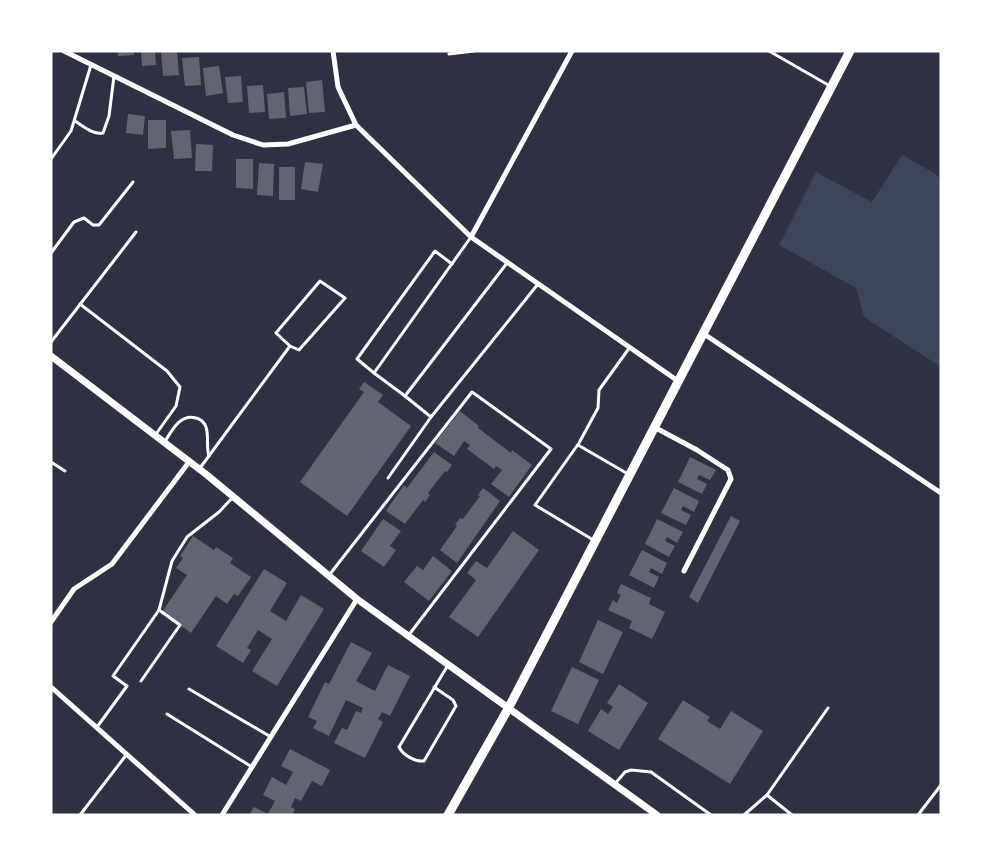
<svg xmlns="http://www.w3.org/2000/svg" width="992" height="866" font-family="'Golos Text',sans-serif">
  <style>
    .green { fill: #3c4559 }
    .building { fill: #626471 }
    .lines { fill: none; stroke-linecap: round; stroke-linejoin: round }
    .service { stroke: #fff; stroke-width: 3 }
    .minor { stroke: #fff; stroke-width: 5 }
    .tertiary { stroke: #fff; stroke-width: 7 }
    .primary { stroke: #fff; stroke-width: 9 }
  </style>
  <rect width="100%" height="100%" fill="#2d3142"/>
  <path class="green" d="M902 155 936 174 941 181V367L864 317 856 288 779 245 816 172 872 202Z"/>
  <g class="building">
    <path d="M118 51H134V55L118 56Z"/>
    <path d="M141 51H155L156 65 142 66Z"/>
    <path d="M161 51H177L179 75 163 76Z"/>
    <path d="M199 57 201 85 185 86 182 58Z"/>
    <path d="M219 66 223 93 206 96 203 68Z"/>
    <path d="M241 76 243 102 228 103 225 77Z"/>
    <path d="M322 80 325 112 309 113 306 82Z"/>
    <path d="M263 85 265 112 249 113 247 86Z"/>
    <path d="M304 87 307 114 290 116 288 88Z"/>
    <path d="M284 92 286 118 269 119 267 94Z"/>
    <path d="M128 114 145 116 143 135 126 133Z"/>
    <path d="M148 120H166V148L148 149Z"/>
    <path d="M190 130 192 158 174 159 171 131Z"/>
    <path d="M196 144 213 145 212 171H195Z"/>
    <path d="M236 159H253V189L236 188Z"/>
    <path d="M305 162 323 164 318 192 301 189Z"/>
    <path d="M259 163 274 164 273 196 257 195Z"/>
    <rect x="279" y="167" width="16" height="33"/>
    <path d="M364 382 383 395 378 402 411 426 347 516 300 482 364 392 359 389Z"/>
    <path d="M460 411 479 426 478 428 511 453 512 450 532 465 509 497 491 484 502 470 496 466 494 469 467 449 470 445 464 441 454 456 435 443Z"/>
    <path d="M434 452 452 465 447 472 445 471 428 493 430 495 425 502 423 500 405 524 386 511 404 485 407 488Z"/>
    <path d="M690 457 716 470 710 480 699 475 697 479 707 484 702 494 678 482Z"/>
    <path d="M483 488 500 501 457 563 440 550 457 526 455 525 460 518 463 519 480 496 478 495Z"/>
    <path d="M674 488 699 501 694 512 683 506 681 510 691 515 686 525 661 513Z"/>
    <path d="M731 516 740 521 698 603 689 597Z"/>
    <path d="M383 519 401 531 390 546 396 550 384 567 361 551Z"/>
    <path d="M657 519 683 532 677 543 667 537 665 541 675 546 669 557 645 544Z"/>
    <path d="M513 531 539 550 478 637 449 617 476 580 467 573 476 561 487 568Z"/>
    <path d="M193 536 214 550 216 547 233 558 230 563 251 577 238 596 234 594 227 604 216 596 191 633 162 612 187 575 176 568 183 558 180 556Z"/>
    <path d="M642 550 667 563 662 574 651 568 649 572 659 577 654 588 629 575Z"/>
    <path d="M433 556 452 571 429 601 404 582 417 566 423 570Z"/>
    <path d="M264 569 287 583 270 611 286 621 301 595 324 609 277 686 252 671 272 639 258 630 247 648 251 650 243 663 216 646Z"/>
    <path d="M621 584 651 598 649 604 665 612 652 639 629 628 632 621 608 610 613 600 617 603 621 595 617 593Z"/>
    <path d="M598 620 623 632 603 674 579 662Z"/>
    <path d="M351 642 372 653 356 681 375 691 388 665 410 676 390 716 382 712 378 719 383 722 365 758 334 743 342 728 347 730 356 711 361 713 363 708 346 700 329 736 313 728 317 721 308 717 325 682 329 684Z"/>
    <path d="M572 667 599 680 578 724 551 711Z"/>
    <path d="M619 684 648 703 619 750 588 731 601 709 608 714 613 707 607 703Z"/>
    <path d="M683 700 710 717 707 721 720 729 731 711 763 731 730 784 658 739Z"/>
    <path d="M290 749 330 770 322 786 312 781 301 801 295 798 291 807 295 809 292 815H249L254 807 268 814 275 801 263 795 272 777 286 785 293 772 281 766Z"/>
  </g>
  <g class="lines">
    <g class="service">
      <path d="M769 51 830 86"/>
      <path d="M449 54 474 51"/>
      <path d="M75 121C83 126 93 135 103 133L109 116 114 76"/>
      <path d="M51 159 71 131 91 65"/>
      <path d="M471 237 374 373 405 396 507 263"/>
      <path d="M51 253 74 222 84 218 93 225H99L133 182"/>
      <path d="M80 304 167 371 180 387 176 406 156 434"/>
      <path d="M51 342 136 232"/>
      <path d="M374 373 357 359 435 251 452 264"/>
      <path d="M405 396 431 417 538 284"/>
      <path d="M164 443C171 432 180 413 196 418 201 419 204 422 206 427 209 436 206 446 209 456"/>
      <path d="M578 445 628 474"/>
      <path d="M51 462 65 471"/>
      <path d="M200 468 290 346 299 350 345 298 320 281 276 333 290 346"/>
      <path d="M388 478 431 417"/>
      <path d="M595 541 535 505 579 443 598 408 599 390 630 347"/>
      <path d="M330 574 472 392 551 449 408 636"/>
      <path d="M141 681 180 625 159 610"/>
      <path d="M434 687 453 700 456 706 424 761C415 762 403 755 399 747L448 665"/>
      <path d="M189 689 271 737"/>
      <path d="M167 714 252 767"/>
      <path d="M97 727 127 686 113 676 159 610 172 561 187 537 219 512 233 497"/>
      <path d="M614 785 625 772 631 770 651 772 711 815"/>
      <path d="M767 795 828 708"/>
      <path d="M80 815 127 754"/>
      <path d="M744 815 767 795 792 815"/>
      <path d="M918 815 941 785"/>
    </g>
    <g class="minor">
      <path d="M64 51 233 135 263 145 288 144 356 125"/>
      <path d="M333 51 338 87 356 125 471 237 678 381"/>
      <path d="M471 237 572 51"/>
      <path d="M704 334 941 493"/>
      <path d="M654 427 697 450 728 470 731 479 684 571"/>
      <path d="M51 622 74 589 112 564 189 462"/>
      <path d="M51 687 195 815"/>
      <path d="M222 815 357 599"/>
    </g>
    <path class="tertiary" d="M51 356 207 475 357 599 657 815"/>
    <path class="primary" d="M448 815 508 709 850 51"/>
  </g>
  <rect width="992" height="866" fill="none" stroke="#ffffff" stroke-width="105"/>
</svg>
